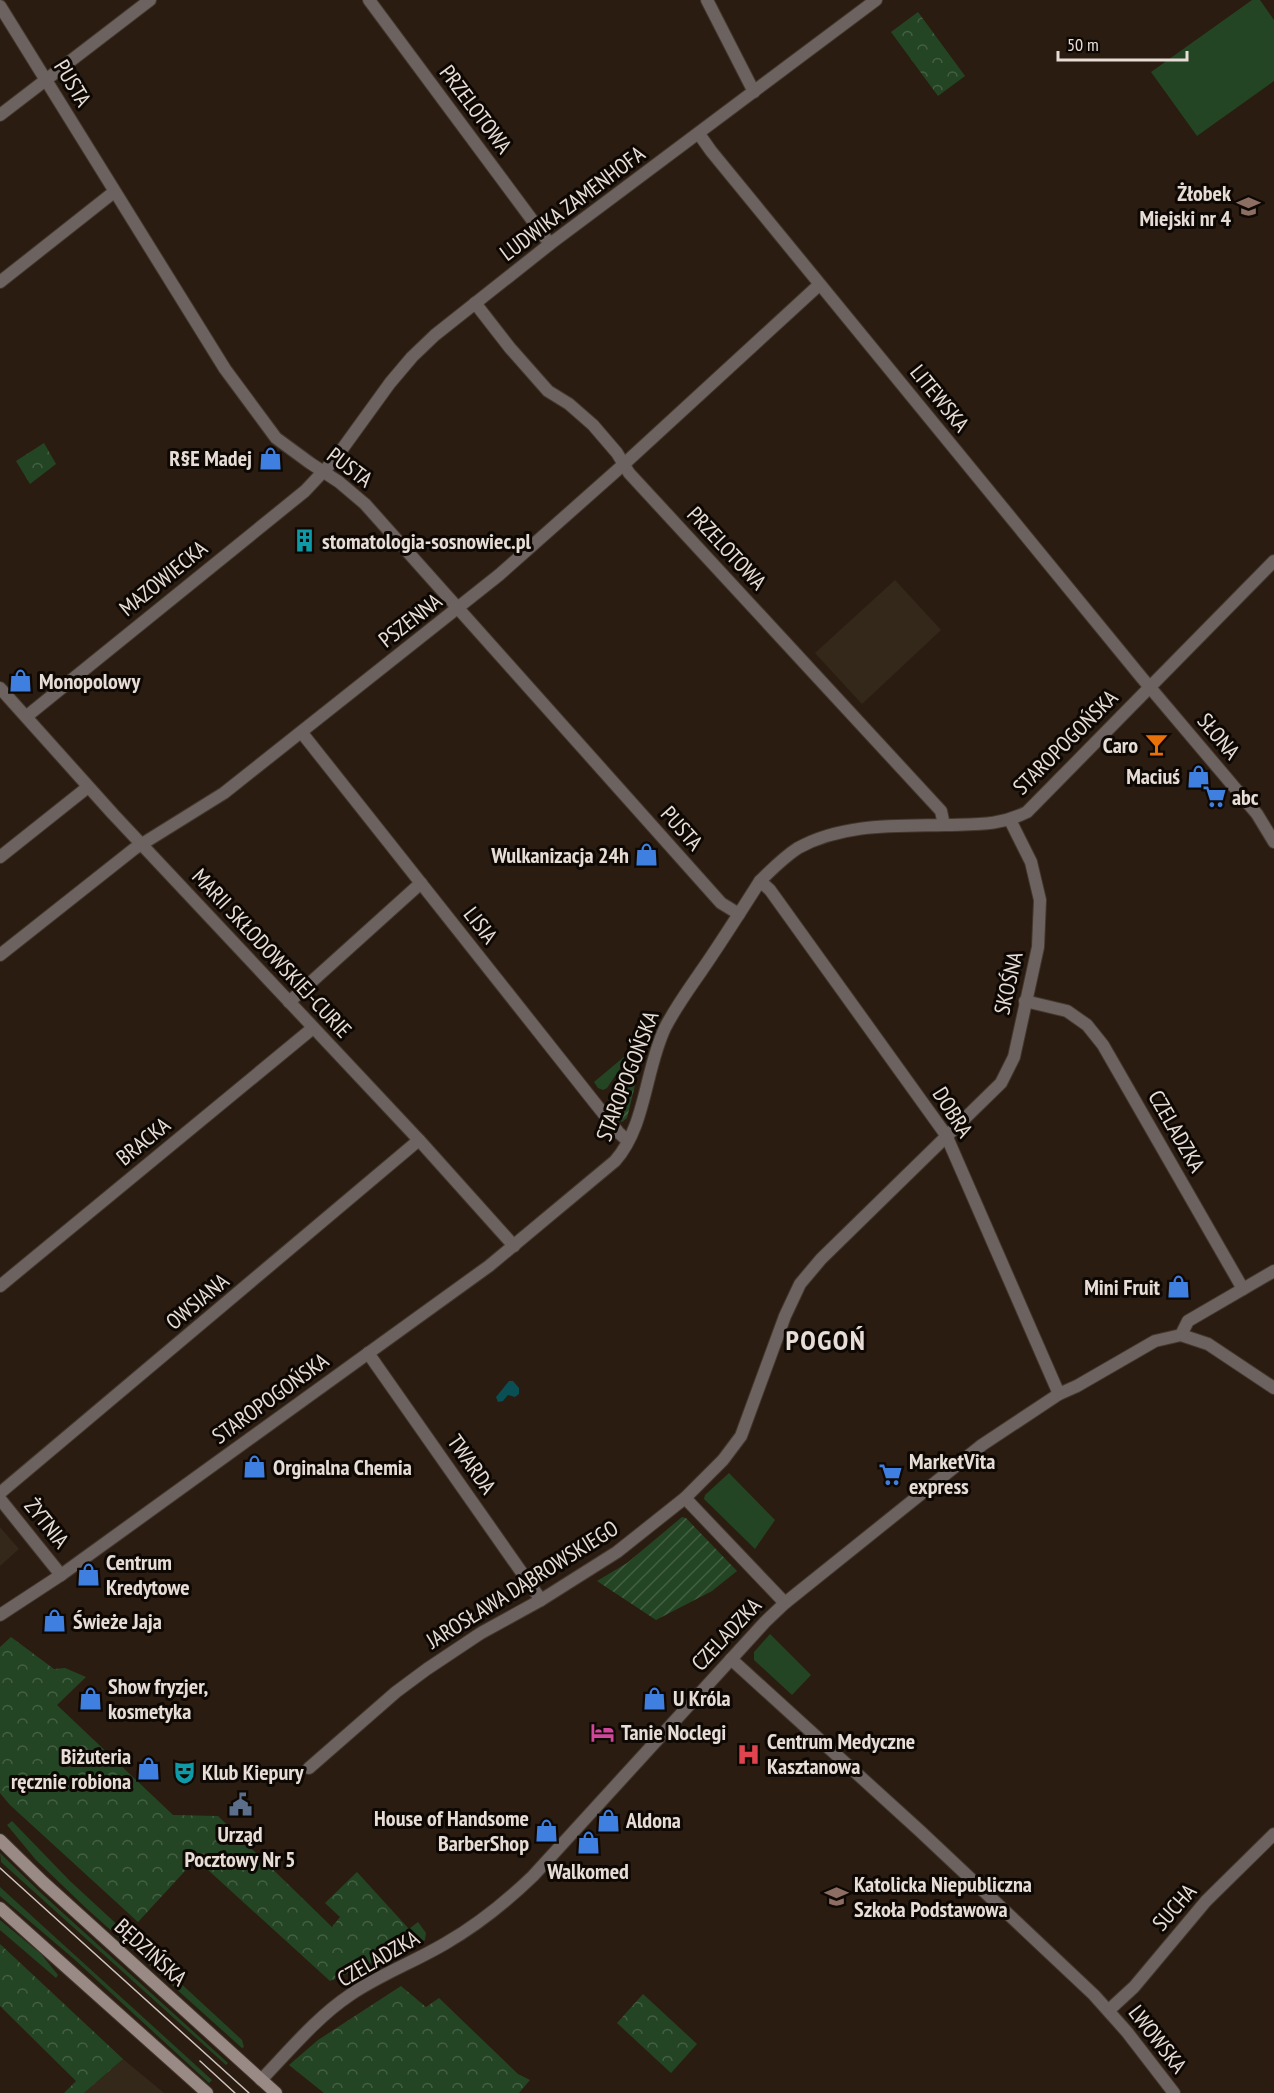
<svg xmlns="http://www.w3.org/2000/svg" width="1274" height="2093" font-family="'PT Sans Narrow',sans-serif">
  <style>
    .commercial { fill: #34281a }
    .grass { fill: #244524 }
    .forest { fill: url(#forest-crowns) }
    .garden { fill: url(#garden-furrows) }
    .water { fill: #0a4f53 }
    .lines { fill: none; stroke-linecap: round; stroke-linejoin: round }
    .street-casing { stroke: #44372d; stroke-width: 14 }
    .secondary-casing { stroke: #44372d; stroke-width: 14 }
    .street { stroke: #6c6360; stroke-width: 12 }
    .secondary { stroke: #998a85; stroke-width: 12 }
    .tram { stroke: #cec3bc; stroke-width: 1.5 }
    .labels { text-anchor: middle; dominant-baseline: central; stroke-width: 6; stroke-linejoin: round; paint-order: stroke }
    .street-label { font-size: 22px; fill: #e7ddd6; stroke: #0e0804 }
    .poi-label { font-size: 22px; font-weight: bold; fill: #e7ddd6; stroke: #0e0804; text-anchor: start }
    .district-label { font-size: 28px; font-weight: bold; letter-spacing: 1.5px; fill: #e7ddd6; stroke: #0e0804 }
  </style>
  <defs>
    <pattern id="forest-crowns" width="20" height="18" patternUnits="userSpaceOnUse" patternTransform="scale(1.5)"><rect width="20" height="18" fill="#244524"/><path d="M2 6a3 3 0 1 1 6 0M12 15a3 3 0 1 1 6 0" fill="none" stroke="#445f43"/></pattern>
    <pattern id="garden-furrows" width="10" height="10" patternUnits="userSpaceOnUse" patternTransform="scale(1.5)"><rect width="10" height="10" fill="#244524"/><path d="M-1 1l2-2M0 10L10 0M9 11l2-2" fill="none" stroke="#445f43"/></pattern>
  </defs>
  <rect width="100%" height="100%" fill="#2a1c11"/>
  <g class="commercial">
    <path d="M895 580 941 630 862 704 815 653Z"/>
    <path d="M0 1527 19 1549 0 1566Z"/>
    <path d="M123 2059 164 2093H84Z"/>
  </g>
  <g class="grass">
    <path d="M1252 0H1260L1274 20V81L1197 136 1151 72Z"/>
    <path d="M632 1046 634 1048 607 1088 603 1090 598 1088 594 1082 625 1056Z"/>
    <path d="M729 1473 775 1520 755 1549 704 1499 705 1495Z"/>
    <path d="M770 1634 811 1675 792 1695 754 1660V1652Z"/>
    <path d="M12 1821 70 1881 242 2040 244 2047 242 2048 86 1908 36 1860 7 1825Z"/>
    <path d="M0 1853 41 1893 228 2063 226 2065 1 1862Z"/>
    <path d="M0 1887 212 2080 209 2083 74 1959 0 1896Z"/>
    <path d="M0 1920 41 1954 58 1975 56 1978 0 1930Z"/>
  </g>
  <g class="forest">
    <path d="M918 12 965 76 938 96 891 32Z"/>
    <path d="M44 443 56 464 30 484 16 461Z"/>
    <path d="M11 1637 54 1669 65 1668 86 1677 57 1705 173 1815 218 1816 332 1927 340 1917 325 1903 357 1872 409 1929 418 1922 426 1933 425 1940 330 1981 196 1859 138 1922 10 1805 0 1793V1647Z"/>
    <path d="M0 1944 123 2059 84 2093H64L76 2081 0 2006Z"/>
    <path d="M401 1986 426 2007 439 1998 518 2074 530 2080 519 2093H324L289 2065 318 2040Z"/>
    <path d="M643 1994 697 2044 671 2073 617 2023Z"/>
  </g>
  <g class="garden">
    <path d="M631 1061 638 1073 627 1118 622 1122C611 1113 603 1102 613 1088L620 1093 634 1072 627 1067Z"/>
    <path d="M682 1517 686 1518 737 1571 712 1591 656 1620 597 1581 627 1563Z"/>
  </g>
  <path class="water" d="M509 1381H513L519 1388V1394L515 1397 508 1395 503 1401 498 1402 496 1397Z"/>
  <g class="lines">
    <defs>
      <g id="street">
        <path d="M369 0 550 244"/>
        <path d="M707 0 754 92"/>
        <path d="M0 6 225 369 276 438 310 463 339 482 365 504 721 903 739 914"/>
        <path d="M0 115 150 0"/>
        <path d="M699 134 711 151 1142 678 1257 814 1274 842"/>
        <path d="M0 282 114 192"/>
        <path d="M475 303 510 348 548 391 569 404 593 425 617 453 629 473 941 811 944 825"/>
        <path d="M0 688 113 814 419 1140 514 1246"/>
        <path d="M27 716 305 491 335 459 390 383 412 357 435 335 550 244 876 0"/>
        <path d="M302 733 595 1103 619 1133 628 1141"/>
        <path d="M0 857 88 787"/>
        <path d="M760 881 770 890 946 1135 1059 1394"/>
        <path d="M0 955 134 849 224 793 499 575 623 465 819 285"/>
        <path d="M1025 1001 1067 1011 1087 1025 1103 1045 1243 1289"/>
        <path d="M289 1002 421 883"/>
        <path d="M0 1286 313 1028"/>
        <path d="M1181 1335 1188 1321 1274 1271"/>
        <path d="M368 1353 541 1600"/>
        <path d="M0 1493 419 1140"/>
        <path d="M685 1498 785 1603"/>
        <path d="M0 1499 61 1575"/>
        <path d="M0 1615 61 1575 489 1266 615 1161C646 1126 645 1070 665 1028 675 1008 689 989 702 970 722 941 741 911 760 881 772 869 784 857 798 848 843 823 897 826 946 825 977 824 999 826 1027 812L1274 561"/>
        <path d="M731 1659 920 1831 1094 1995 1127 2032 1174 2093"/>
        <path d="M309 1768 396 1692 427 1669 481 1633 541 1600 617 1552 685 1498 723 1460 741 1436 785 1316 800 1284 821 1259 1001 1083 1014 1057 1038 947 1040 900 1031 862 1010 820"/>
        <path d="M1109 2010 1134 1987 1206 1901 1274 1834"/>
        <path d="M261 2080C289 2051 317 2017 350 1995 379 1975 416 1961 446 1943 479 1924 506 1902 533 1876L765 1622 785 1603 982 1445 1059 1394 1077 1386 1155 1341 1181 1335 1208 1344 1274 1388"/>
      </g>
      <g id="secondary">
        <path d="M0 1840 43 1882 276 2093"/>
        <path d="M0 1908 207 2093"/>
      </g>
    </defs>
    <use href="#street" class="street-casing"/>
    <use href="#secondary" class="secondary-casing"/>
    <use href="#street" class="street"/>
    <use href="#secondary" class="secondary"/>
    <g class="tram">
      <path d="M0 1868 249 2093"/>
      <path d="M200 2061 235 2093"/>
    </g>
  </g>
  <defs>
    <symbol id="school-bare" viewBox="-9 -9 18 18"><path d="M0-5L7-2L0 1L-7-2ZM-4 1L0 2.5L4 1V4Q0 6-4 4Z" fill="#8d6e63" stroke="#0e0804" stroke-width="2.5" paint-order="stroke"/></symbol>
    <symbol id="shop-bare" viewBox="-9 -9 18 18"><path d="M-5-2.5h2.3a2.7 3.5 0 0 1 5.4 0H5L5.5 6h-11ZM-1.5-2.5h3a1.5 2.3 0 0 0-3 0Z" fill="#3f7fe0" stroke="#0e0804" stroke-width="2.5" paint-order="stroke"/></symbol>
    <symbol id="building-bare" viewBox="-9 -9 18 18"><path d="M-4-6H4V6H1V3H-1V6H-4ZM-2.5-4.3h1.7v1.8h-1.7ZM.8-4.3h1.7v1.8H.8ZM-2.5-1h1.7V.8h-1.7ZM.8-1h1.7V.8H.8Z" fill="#0f9aa8" stroke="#0e0804" stroke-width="2.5" paint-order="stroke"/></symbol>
    <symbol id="bar-bare" viewBox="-9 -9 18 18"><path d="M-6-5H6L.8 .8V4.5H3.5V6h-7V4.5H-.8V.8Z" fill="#e8710a" stroke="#0e0804" stroke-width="2.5" paint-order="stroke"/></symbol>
    <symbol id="supermarket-bare" viewBox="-9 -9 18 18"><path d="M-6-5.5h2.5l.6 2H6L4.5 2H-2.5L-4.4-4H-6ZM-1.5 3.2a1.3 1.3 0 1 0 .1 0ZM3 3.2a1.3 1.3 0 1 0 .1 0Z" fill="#3f7fe0" stroke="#0e0804" stroke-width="2.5" paint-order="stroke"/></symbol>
    <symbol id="hotel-bare" viewBox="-9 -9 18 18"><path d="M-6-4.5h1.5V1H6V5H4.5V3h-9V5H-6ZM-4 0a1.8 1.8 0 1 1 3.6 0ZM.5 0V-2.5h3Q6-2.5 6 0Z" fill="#d1479c" stroke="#0e0804" stroke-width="2.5" paint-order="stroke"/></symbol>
    <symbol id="hospital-bare" viewBox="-9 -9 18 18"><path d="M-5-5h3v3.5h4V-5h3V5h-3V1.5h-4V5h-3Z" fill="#e0444e" stroke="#0e0804" stroke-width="2.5" paint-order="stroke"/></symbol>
    <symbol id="theatre-bare" viewBox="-9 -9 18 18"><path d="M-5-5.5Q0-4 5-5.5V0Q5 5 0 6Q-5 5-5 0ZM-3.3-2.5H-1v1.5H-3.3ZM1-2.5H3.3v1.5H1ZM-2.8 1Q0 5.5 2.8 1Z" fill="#0f9aa8" stroke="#0e0804" stroke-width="2.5" paint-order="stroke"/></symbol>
    <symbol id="civic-bare" viewBox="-9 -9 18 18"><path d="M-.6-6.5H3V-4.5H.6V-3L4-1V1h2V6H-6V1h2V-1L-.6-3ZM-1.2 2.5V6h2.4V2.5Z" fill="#5c6f8a" stroke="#0e0804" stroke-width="2.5" paint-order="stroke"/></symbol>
  </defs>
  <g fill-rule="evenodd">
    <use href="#school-bare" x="1232" y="190" width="33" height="33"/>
    <use href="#shop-bare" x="254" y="442" width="33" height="33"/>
    <use href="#building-bare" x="288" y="524" width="33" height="33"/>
    <use href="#shop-bare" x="4" y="664" width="33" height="33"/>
    <use href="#bar-bare" x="1140" y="728" width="33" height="33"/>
    <use href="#shop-bare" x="1182" y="760" width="33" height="33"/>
    <use href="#supermarket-bare" x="1198" y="780" width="33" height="33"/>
    <use href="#shop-bare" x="630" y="838" width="33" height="33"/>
    <use href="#shop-bare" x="1162" y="1270" width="33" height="33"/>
    <use href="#shop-bare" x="238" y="1450" width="33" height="33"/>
    <use href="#supermarket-bare" x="874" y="1458" width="33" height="33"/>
    <use href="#shop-bare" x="72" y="1558" width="33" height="33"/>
    <use href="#shop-bare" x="38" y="1604" width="33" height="33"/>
    <use href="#shop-bare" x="638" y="1682" width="33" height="33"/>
    <use href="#shop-bare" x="74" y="1682" width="33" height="33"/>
    <use href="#hotel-bare" x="586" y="1716" width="33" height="33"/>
    <use href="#hospital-bare" x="732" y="1738" width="33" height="33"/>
    <use href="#shop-bare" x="132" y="1752" width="33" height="33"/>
    <use href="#theatre-bare" x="168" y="1756" width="33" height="33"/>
    <use href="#civic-bare" x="224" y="1788" width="33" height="33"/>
    <use href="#shop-bare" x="592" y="1804" width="33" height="33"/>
    <use href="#shop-bare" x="530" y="1814" width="33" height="33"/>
    <use href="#shop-bare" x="572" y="1826" width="33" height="33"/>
    <use href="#school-bare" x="820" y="1880" width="33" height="33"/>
  </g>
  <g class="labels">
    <g class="street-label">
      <text transform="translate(73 83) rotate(59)">PUSTA</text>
      <text transform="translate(476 109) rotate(53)">PRZELOTOWA</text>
      <text transform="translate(572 203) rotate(-37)">LUDWIKA ZAMENHOFA</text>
      <text transform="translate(940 398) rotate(51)">LITEWSKA</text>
      <text transform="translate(350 467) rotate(37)">PUSTA</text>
      <text transform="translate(727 548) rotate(47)">PRZELOTOWA</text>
      <text transform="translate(163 578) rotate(-39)">MAZOWIECKA</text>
      <text transform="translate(410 620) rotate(-38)">PSZENNA</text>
      <text transform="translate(1219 736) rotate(50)">SŁONA</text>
      <text transform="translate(1065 742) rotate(-45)">STAROPOGOŃSKA</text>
      <text transform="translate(682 828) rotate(48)">PUSTA</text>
      <text transform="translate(481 925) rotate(52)">LISIA</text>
      <text transform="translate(272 953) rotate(47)">MARII SKŁODOWSKIEJ-CURIE</text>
      <text transform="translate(1008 983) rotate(-77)">SKOŚNA</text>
      <text transform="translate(627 1076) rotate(-69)">STAROPOGOŃSKA</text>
      <text transform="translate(953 1112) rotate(58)">DOBRA</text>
      <text transform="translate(1177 1131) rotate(60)">CZELADZKA</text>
      <text transform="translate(143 1141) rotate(-39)">BRACKA</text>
      <text transform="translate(197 1301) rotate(-40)">OWSIANA</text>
      <text transform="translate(270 1398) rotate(-36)">STAROPOGOŃSKA</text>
      <text transform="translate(472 1464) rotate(55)">TWARDA</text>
      <text transform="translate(47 1523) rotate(51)">ŻYTNIA</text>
      <text transform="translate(522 1584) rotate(-32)">JAROSŁAWA DĄBROWSKIEGO</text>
      <text transform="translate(726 1634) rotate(-47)">CZELADZKA</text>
      <text transform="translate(1174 1907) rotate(-49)">SUCHA</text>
      <text transform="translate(151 1952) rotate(42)">BĘDZIŃSKA</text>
      <text transform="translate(378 1958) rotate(-30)">CZELADZKA</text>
      <text transform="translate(1158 2039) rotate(52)">LWOWSKA</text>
    </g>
    <g class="poi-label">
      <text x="1231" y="193" text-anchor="end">Żłobek<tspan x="1231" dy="25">Miejski nr 4</tspan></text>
      <text x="252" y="458" text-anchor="end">R§E Madej</text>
      <text x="322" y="541">stomatologia-sosnowiec.pl</text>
      <text x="39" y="681">Monopolowy</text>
      <text x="1138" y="745" text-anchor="end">Caro</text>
      <text x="1180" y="776" text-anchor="end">Maciuś</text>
      <text x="1232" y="797">abc</text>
      <text x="629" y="855" text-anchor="end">Wulkanizacja 24h</text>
      <text x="1160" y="1287" text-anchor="end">Mini Fruit</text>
      <text x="909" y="1461">MarketVita<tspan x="909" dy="25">express</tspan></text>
      <text x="273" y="1467">Orginalna Chemia</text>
      <text x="106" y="1562">Centrum<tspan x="106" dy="25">Kredytowe</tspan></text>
      <text x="73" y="1621">Świeże Jaja</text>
      <text x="108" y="1686">Show fryzjer,<tspan x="108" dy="25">kosmetyka</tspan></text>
      <text x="673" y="1698">U Króla</text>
      <text x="621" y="1732">Tanie Noclegi</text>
      <text x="767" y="1741">Centrum Medyczne<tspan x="767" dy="25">Kasztanowa</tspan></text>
      <text x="131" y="1756" text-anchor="end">Biżuteria<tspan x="131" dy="25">ręcznie robiona</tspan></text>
      <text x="202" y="1772">Klub Kiepury</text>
      <text x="529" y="1818" text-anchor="end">House of Handsome<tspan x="529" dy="25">BarberShop</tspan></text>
      <text x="626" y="1820">Aldona</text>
      <text x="240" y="1834" text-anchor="middle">Urząd<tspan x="240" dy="25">Pocztowy Nr 5</tspan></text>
      <text x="588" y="1871" text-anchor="middle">Walkomed</text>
      <text x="854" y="1884">Katolicka Niepubliczna<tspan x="854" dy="25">Szkoła Podstawowa</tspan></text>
    </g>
    <g class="district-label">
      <text x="826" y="1339">POGOŃ</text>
    </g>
  </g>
  <path d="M1058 51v9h129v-9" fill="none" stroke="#e7ddd6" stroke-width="3"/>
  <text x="1067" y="51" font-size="18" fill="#e7ddd6" stroke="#0e0804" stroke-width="4.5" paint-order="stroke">50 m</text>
</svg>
